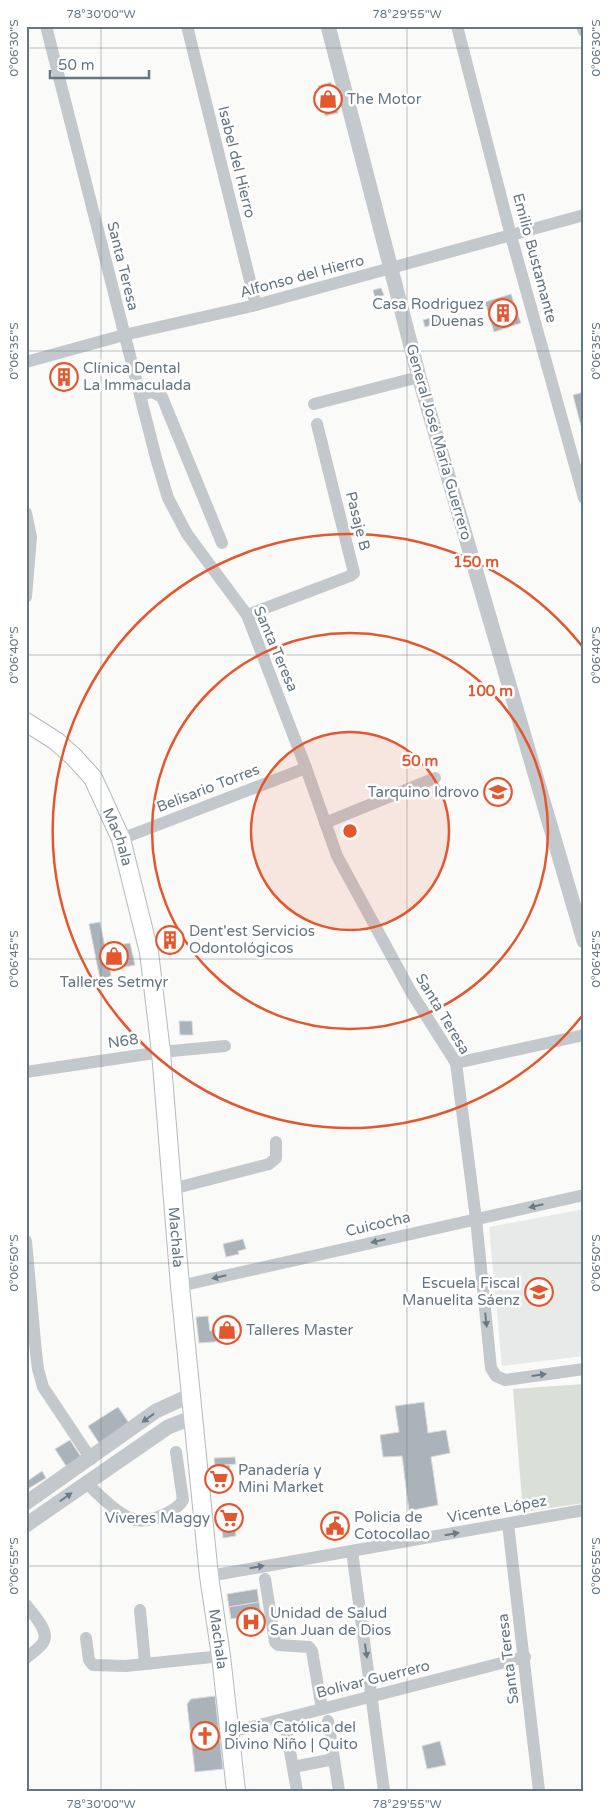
<svg xmlns="http://www.w3.org/2000/svg" width="610" height="1817" font-family="'Varela Round',sans-serif">
  <style>
    .built { fill: #e8e9e9 }
    .green { fill: #dadfd7 }
    .building { fill: #aab3b9; stroke: #dcdcda }
    .lines { fill: none; stroke-linecap: round; stroke-linejoin: round }
    .secondary-casing { stroke: #b3babf; stroke-width: 20 }
    .minor { stroke: #c3c8cc; stroke-width: 12 }
    .tertiary { stroke: #c3c8cc; stroke-width: 15 }
    .secondary { stroke: #fff; stroke-width: 18 }
    .oneway { fill: #6a7a87 }
    .ticks { fill: none; stroke: #657683; stroke-width: 1; stroke-opacity: 0.45 }
    .ring { fill: none; stroke: #e4572e; stroke-width: 2.5 }
    .labels { text-anchor: middle; dominant-baseline: central; stroke-width: 5; stroke-linejoin: round; paint-order: stroke }
    .poi-label { font-size: 15px; fill: #657683; stroke: #fff; text-anchor: start }
    .street-label { font-size: 15px; fill: #657683; stroke: #fff }
    .centre { fill: #e4572e; stroke: #fff; stroke-width: 2.5 }
    .ring-label { font-size: 15px; text-anchor: middle; font-weight: bold; fill: #e4572e; stroke: #fff; stroke-width: 5; stroke-linejoin: round; paint-order: stroke }
    .neatline { fill: none; stroke: #657683; stroke-width: 2 }
    .ticks-label { font-size: 12px; text-anchor: middle; fill: #657683 }
  </style>
  <rect width="100%" height="100%" fill="#fafaf8"/>
  <path class="built" d="M584 1209V1356L502 1366 489 1227Z"/>
  <path class="green" d="M584 1384V1503L523 1512 513 1389Z"/>
  <g class="building">
    <path d="M331 82 338 113 325 116 318 86Z"/>
    <path d="M381 288 384 295 375 298 373 290Z"/>
    <path d="M511 294 521 323 494 332 485 302Z"/>
    <path d="M441 315 443 322 425 327 423 320Z"/>
    <path d="M67 369 71 383 61 386 57 371Z"/>
    <path d="M584 392V426H581L573 395Z"/>
    <path d="M100 922 105 947 130 943 135 965 110 970 111 977 100 979 89 924Z"/>
    <path d="M180 935 181 943 161 946 160 938Z"/>
    <path d="M179 1021H192L193 1035H180Z"/>
    <path d="M243 1239 246 1249 238 1251 239 1254 226 1257 223 1244Z"/>
    <path d="M208 1316 210 1331 224 1329V1322L237 1321 239 1340 199 1343 196 1317Z"/>
    <path d="M424 1402 428 1433 446 1430 450 1453 431 1457 438 1505 409 1511 402 1456 383 1457 380 1435 399 1432 395 1406Z"/>
    <path d="M118 1407 129 1423 99 1443 88 1426Z"/>
    <path d="M70 1440 81 1457 66 1466 55 1449Z"/>
    <path d="M235 1457 236 1464 215 1466 214 1458Z"/>
    <path d="M230 1465V1475L215 1476V1466Z"/>
    <path d="M42 1471 46 1478 26 1490V1476L29 1480Z"/>
    <path d="M237 1514 238 1520 221 1523 220 1516Z"/>
    <path d="M234 1521 235 1528 222 1530 221 1523Z"/>
    <path d="M235 1528 236 1536 223 1538 222 1530Z"/>
    <path d="M257 1589 259 1602 229 1607 227 1594Z"/>
    <path d="M259 1602 261 1614 231 1619 229 1607Z"/>
    <path d="M261 1614 263 1626 241 1630 239 1618Z"/>
    <path d="M215 1696 223 1769 195 1772 187 1704 191 1699Z"/>
    <path d="M440 1741 446 1765 427 1769 422 1746Z"/>
  </g>
  <g class="lines">
    <defs>
      <g id="secondary">
        <path id="s1" d="M26 722 56 741 74 757 93 778 121 839 149 952 161 1052 180 1286 209 1576 221 1656 236 1791"/>
      </g>
    </defs>
    <use href="#secondary" class="secondary-casing"/>
    <g class="minor">
      <path d="M46 26 156 458 168 498 187 534 247 615 306 768 337 856 411 992 456 1063 476 1219 491 1368 496 1376 505 1380 584 1369"/>
      <path d="M187 26 256 305"/>
      <path d="M457 26 511 236 584 498"/>
      <path d="M582 26 584 31"/>
      <path d="M26 362 124 335 256 305 584 215"/>
      <path d="M140 395 152 392 162 397 222 543"/>
      <path d="M314 404 419 377"/>
      <path d="M26 513 31 537 26 597"/>
      <path d="M247 615 350 576 354 573 317 424"/>
      <path d="M325 823 435 778"/>
      <path d="M121 839 306 768"/>
      <path d="M456 1063 584 1035"/>
      <path d="M26 1072 161 1052 225 1046"/>
      <path d="M172 1189 269 1164 276 1158V1142"/>
      <path d="M26 1241 36 1353 38 1369 43 1387 91 1459"/>
      <path d="M180 1286 584 1195"/>
      <path d="M86 1482C93 1490 101 1497 109 1504 129 1521 140 1526 165 1514 173 1510 179 1507 183 1500L176 1452"/>
      <path d="M508 1524 539 1791"/>
      <path d="M352 1551 384 1791"/>
      <path d="M209 1576 584 1510"/>
      <path d="M265 1579 275 1642 278 1645 309 1647 312 1651 322 1709"/>
      <path d="M26 1605C33 1614 52 1633 42 1644 38 1649 31 1654 26 1658"/>
      <path d="M140 1610 145 1663"/>
      <path d="M86 1638 89 1660 93 1665 126 1666 221 1656"/>
      <path d="M328 1721 339 1791"/>
      <path d="M229 1731 248 1728 525 1657"/>
      <path d="M287 1734 297 1791"/>
      <path d="M293 1767 334 1759"/>
    </g>
    <g class="tertiary">
      <path d="M328 26 419 377 584 941"/>
      <path d="M26 1503 156 1411 191 1395"/>
      <path d="M26 1525 168 1427 193 1417"/>
    </g>
    <use href="#secondary" class="secondary"/>
  </g>
  <defs><path id="oneway-solid" d="M-6-.8H1V-3.2L6.5 0L1 3.2V.8H-6Z" transform="scale(1.25)"/></defs>
  <g class="oneway">
    <use href="#oneway-solid" transform="translate(536 1206) rotate(167)"/>
    <use href="#oneway-solid" transform="translate(378 1241) rotate(167)"/>
    <use href="#oneway-solid" transform="translate(219 1277) rotate(167)"/>
    <use href="#oneway-solid" transform="translate(486 1320) rotate(84)"/>
    <use href="#oneway-solid" transform="translate(539 1375) rotate(-8)"/>
    <use href="#oneway-solid" transform="translate(148 1418) rotate(144)"/>
    <use href="#oneway-solid" transform="translate(66 1497) rotate(-35)"/>
    <use href="#oneway-solid" transform="translate(452 1534) rotate(-10)"/>
    <use href="#oneway-solid" transform="translate(257 1567) rotate(-10)"/>
    <use href="#oneway-solid" transform="translate(366 1651) rotate(82)"/>
  </g>
  <path class="ticks" d="M101 26V1791M407 26V1791M26 48H584M26 351H584M26 655H584M26 959H584M26 1263H584M26 1566H584"/>
  <circle cx="350" cy="831" r="99" fill="#e4572e" fill-opacity=".12"/>
  <g class="ring">
    <circle cx="350" cy="831" r="99"/>
    <circle cx="350" cy="831" r="198"/>
    <path d="M582 1016A297 297 0 1 1 582 646"/>
  </g>
  <defs>
    <symbol id="shop-ring" viewBox="-11 -11 22 22"><circle r="9.5" fill="#fff" stroke="#e4572e" stroke-width="1.5"/><path d="M-5-2.5h2.3a2.7 3.5 0 0 1 5.4 0H5L5.5 6h-11ZM-1.5-2.5h3a1.5 2.3 0 0 0-3 0Z" fill="#e4572e"/></symbol>
    <symbol id="building-ring" viewBox="-11 -11 22 22"><circle r="9.5" fill="#fff" stroke="#e4572e" stroke-width="1.5"/><path d="M-4-6H4V6H1V3H-1V6H-4ZM-2.5-4.3h1.7v1.8h-1.7ZM.8-4.3h1.7v1.8H.8ZM-2.5-1h1.7V.8h-1.7ZM.8-1h1.7V.8H.8Z" fill="#e4572e"/></symbol>
    <symbol id="school-ring" viewBox="-11 -11 22 22"><circle r="9.5" fill="#fff" stroke="#e4572e" stroke-width="1.5"/><path d="M0-5L7-2L0 1L-7-2ZM-4 1L0 2.5L4 1V4Q0 6-4 4Z" fill="#e4572e"/></symbol>
    <symbol id="supermarket-ring" viewBox="-11 -11 22 22"><circle r="9.5" fill="#fff" stroke="#e4572e" stroke-width="1.5"/><path d="M-6-5.5h2.5l.6 2H6L4.5 2H-2.5L-4.4-4H-6ZM-1.5 3.2a1.3 1.3 0 1 0 .1 0ZM3 3.2a1.3 1.3 0 1 0 .1 0Z" fill="#e4572e"/></symbol>
    <symbol id="civic-ring" viewBox="-11 -11 22 22"><circle r="9.5" fill="#fff" stroke="#e4572e" stroke-width="1.5"/><path d="M-.6-6.5H3V-4.5H.6V-3L4-1V1h2V6H-6V1h2V-1L-.6-3ZM-1.2 2.5V6h2.4V2.5Z" fill="#e4572e"/></symbol>
    <symbol id="hospital-ring" viewBox="-11 -11 22 22"><circle r="9.5" fill="#fff" stroke="#e4572e" stroke-width="1.5"/><path d="M-5-5h3v3.5h4V-5h3V5h-3V1.5h-4V5h-3Z" fill="#e4572e"/></symbol>
    <symbol id="church-ring" viewBox="-11 -11 22 22"><circle r="9.5" fill="#fff" stroke="#e4572e" stroke-width="1.5"/><path d="M-1.2-6h2.4v3.5h3.3v2.4h-3.3V6h-2.4V-.1h-3.3v-2.4h3.3Z" fill="#e4572e"/></symbol>
  </defs>
  <g fill-rule="evenodd">
    <use href="#shop-ring" x="312" y="83" width="32" height="32"/>
    <use href="#building-ring" x="487" y="297" width="32" height="32"/>
    <use href="#building-ring" x="48" y="361" width="32" height="32"/>
    <use href="#school-ring" x="482" y="776" width="32" height="32"/>
    <use href="#building-ring" x="154" y="924" width="32" height="32"/>
    <use href="#shop-ring" x="98" y="940" width="32" height="32"/>
    <use href="#school-ring" x="523" y="1276" width="32" height="32"/>
    <use href="#shop-ring" x="211" y="1314" width="32" height="32"/>
    <use href="#supermarket-ring" x="203" y="1463" width="32" height="32"/>
    <use href="#supermarket-ring" x="213" y="1502" width="32" height="32"/>
    <use href="#civic-ring" x="319" y="1510" width="32" height="32"/>
    <use href="#hospital-ring" x="235" y="1606" width="32" height="32"/>
    <use href="#church-ring" x="189" y="1720" width="32" height="32"/>
  </g>
  <g class="labels">
    <g class="poi-label">
      <text x="347" y="99">The Motor</text>
      <text x="484" y="304" text-anchor="end">Casa Rodriguez<tspan x="484" dy="17">Duenas</tspan></text>
      <text x="83" y="368">Clínica Dental<tspan x="83" dy="17">La Immaculada</tspan></text>
      <text x="479" y="792" text-anchor="end">Tarquino Idrovo</text>
      <text x="189" y="931">Dent'est Servicios<tspan x="189" dy="17">Odontológicos</tspan></text>
      <text x="114" y="982" text-anchor="middle">Talleres Setmyr</text>
      <text x="520" y="1283" text-anchor="end">Escuela Fiscal<tspan x="520" dy="17">Manuelita Sáenz</tspan></text>
      <text x="246" y="1330">Talleres Master</text>
      <text x="238" y="1470">Panadería y<tspan x="238" dy="17">Mini Market</tspan></text>
      <text x="354" y="1517">Policia de<tspan x="354" dy="17">Cotocollao</tspan></text>
      <text x="210" y="1518" text-anchor="end">Víveres Maggy</text>
      <text x="270" y="1613">Unidad de Salud<tspan x="270" dy="17">San Juan de Dios</tspan></text>
      <text x="224" y="1727">Iglesia Católica del<tspan x="224" dy="17">Divino Niño | Quito</tspan></text>
    </g>
    <g class="street-label">
      <text transform="translate(237 162) rotate(76)">Isabel del Hierro</text>
      <text transform="translate(535 258) rotate(75)">Emilio Bustamante</text>
      <text transform="translate(123 266) rotate(76)">Santa Teresa</text>
      <text transform="translate(302 276) rotate(-15)">Alfonso del Hierro</text>
      <text transform="translate(439 442) rotate(74)">General José María Guerrero</text>
      <text transform="translate(358 521) rotate(76)">Pasaje B</text>
      <text transform="translate(276 649) rotate(67)">Santa Teresa</text>
      <text transform="translate(208 788) rotate(-21)">Belisario Torres</text>
      <text stroke="none"><textPath href="#s1" startOffset="152">Machala</textPath></text>
      <text transform="translate(443 1014) rotate(59)">Santa Teresa</text>
      <text transform="translate(123 1041) rotate(-8)">N68</text>
      <text transform="translate(378 1224) rotate(-13)">Cuicocha</text>
      <text stroke="none"><textPath href="#s1" startOffset="558">Machala</textPath></text>
      <text transform="translate(497 1509) rotate(-10)">Vicente López</text>
      <text stroke="none"><textPath href="#s1" startOffset="962">Machala</textPath></text>
      <text transform="translate(508 1659) rotate(-97)">Santa Teresa</text>
      <text transform="translate(373 1679) rotate(-14)">Bolívar Guerrero</text>
    </g>
  </g>
  <circle cx="350" cy="831" r="8" class="centre"/>
  <g class="ring-label">
    <text x="476" y="567">150 m</text>
    <text x="490" y="696">100 m</text>
    <text x="420" y="766">50 m</text>
  </g>
  <rect width="610" height="1817" fill="none" stroke="#ffffff" stroke-width="55"/>
  <path d="M50 70v8h99v-8" fill="none" stroke="#657683" stroke-width="2.5"/>
  <text x="58" y="70" font-size="15" fill="#657683" stroke="#ffffff" stroke-width="4" paint-order="stroke">50 m</text>
  <rect x="28" y="28" width="554" height="1762" class="neatline"/>
  <g class="ticks-label">
    <text x="101" y="18">78°30'00"W</text>
    <text x="407" y="18">78°29'55"W</text>
    <text transform="translate(14 48) rotate(-90)" y="4">0°06'30"S</text>
    <text transform="translate(596 48) rotate(-90)" y="4">0°06'30"S</text>
    <text transform="translate(14 351) rotate(-90)" y="4">0°06'35"S</text>
    <text transform="translate(596 351) rotate(-90)" y="4">0°06'35"S</text>
    <text transform="translate(14 655) rotate(-90)" y="4">0°06'40"S</text>
    <text transform="translate(596 655) rotate(-90)" y="4">0°06'40"S</text>
    <text transform="translate(14 959) rotate(-90)" y="4">0°06'45"S</text>
    <text transform="translate(596 959) rotate(-90)" y="4">0°06'45"S</text>
    <text transform="translate(14 1263) rotate(-90)" y="4">0°06'50"S</text>
    <text transform="translate(596 1263) rotate(-90)" y="4">0°06'50"S</text>
    <text transform="translate(14 1566) rotate(-90)" y="4">0°06'55"S</text>
    <text transform="translate(596 1566) rotate(-90)" y="4">0°06'55"S</text>
    <text x="101" y="1808">78°30'00"W</text>
    <text x="407" y="1808">78°29'55"W</text>
  </g>
</svg>
